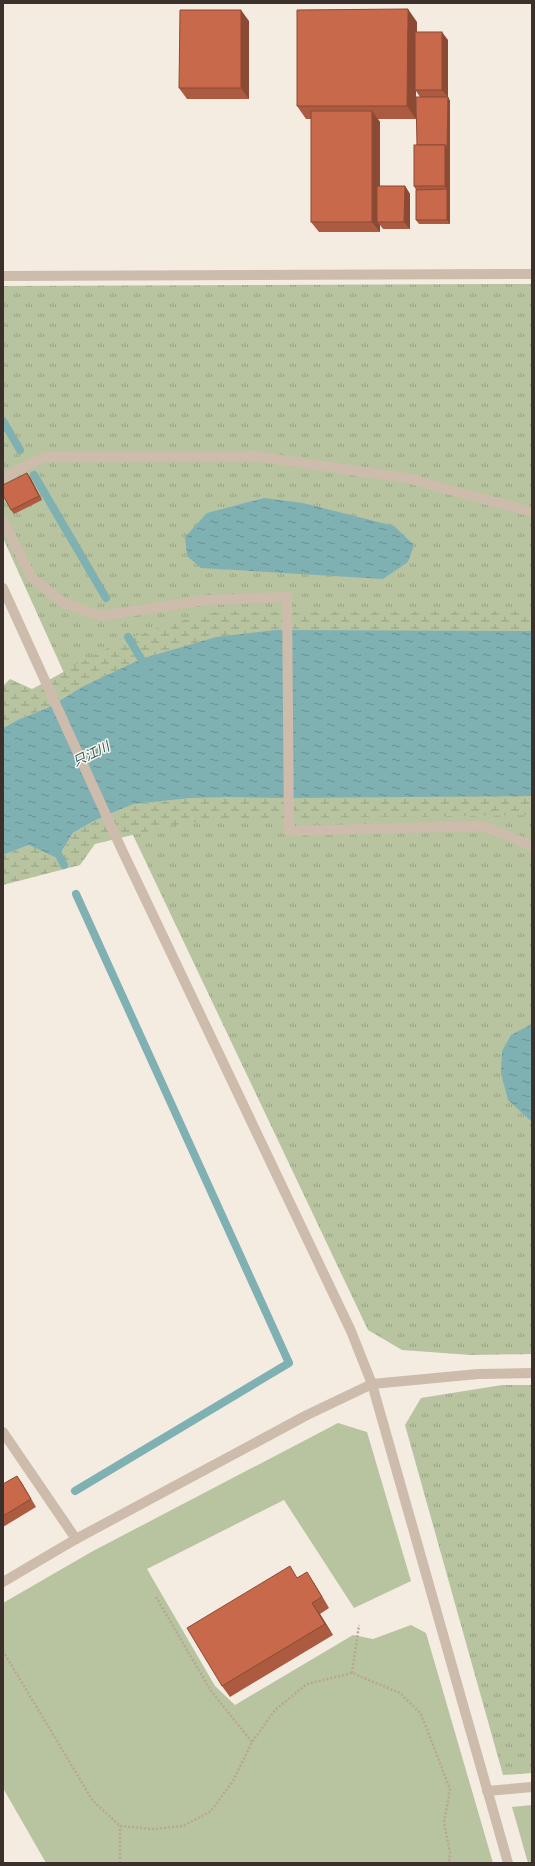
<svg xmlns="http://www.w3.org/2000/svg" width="535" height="1866" font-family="'DM Sans','Noto Sans JP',sans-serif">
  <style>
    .grass { fill: url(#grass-tufts) }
    .wetland { fill: url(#wetland-marsh) }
    .green { fill: #b8c4a0 }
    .water { fill: url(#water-ripples) }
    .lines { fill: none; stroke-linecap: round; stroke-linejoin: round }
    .stream { stroke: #7fb0b2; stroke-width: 8 }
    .path { stroke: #b9a596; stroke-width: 2.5; stroke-dasharray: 2 2; stroke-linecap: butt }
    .service { stroke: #cdbbac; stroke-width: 10 }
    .minor { stroke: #cdbbac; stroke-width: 10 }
    .tertiary { stroke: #cdbbac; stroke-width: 10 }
    .wall { fill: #ac5a40 }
    .shaded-wall { fill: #8c4a34 }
    .building { fill: #c8694b; stroke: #8c4a34 }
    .labels { text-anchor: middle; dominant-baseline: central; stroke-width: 3; stroke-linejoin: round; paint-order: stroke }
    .water-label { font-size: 13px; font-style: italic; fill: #1f5a5e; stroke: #fbf5ee }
  </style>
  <defs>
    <pattern id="grass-tufts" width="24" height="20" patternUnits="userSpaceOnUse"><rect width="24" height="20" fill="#b8c4a0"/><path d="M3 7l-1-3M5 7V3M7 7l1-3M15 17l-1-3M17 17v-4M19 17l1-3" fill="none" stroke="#97a083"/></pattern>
    <pattern id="wetland-marsh" width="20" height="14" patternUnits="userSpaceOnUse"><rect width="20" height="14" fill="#b8c4a0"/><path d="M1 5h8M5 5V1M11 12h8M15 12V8" fill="none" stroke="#97a083"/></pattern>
    <pattern id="water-ripples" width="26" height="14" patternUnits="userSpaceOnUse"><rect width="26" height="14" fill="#7fb0b2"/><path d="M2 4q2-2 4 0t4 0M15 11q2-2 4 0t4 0" fill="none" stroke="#699091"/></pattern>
  </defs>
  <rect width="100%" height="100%" fill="#f4ebe1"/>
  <g class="grass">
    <path d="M532 284V1354L471 1355 402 1350 368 1330 133 835 64 673 3 538V286Z"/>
    <path d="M502 1385H532V1773L503 1775 405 1425 421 1398Z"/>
  </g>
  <g class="wetland">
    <path d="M226 610 253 612 532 611V631L275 630 216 637 141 659 82 687 47 708 19 719 3 728V686L10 679 32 689C52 679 71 667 91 657 132 634 180 619 226 610Z"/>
    <path d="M532 796V815L219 819 174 825 95 844 80 865 3 885V855L29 845 60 854 73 833 94 821 133 804 190 798 229 797 285 798Z"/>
  </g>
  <g class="green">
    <path d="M338 1423 367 1432 411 1581 354 1608 284 1500 147 1569 215 1686 235 1705 353 1635 373 1639 411 1625 426 1633 493 1863H46L3 1788V1603L93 1551Z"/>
    <path d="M532 1805V1863H528L512 1807Z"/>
  </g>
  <g class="water">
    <path d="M264 498 303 503 394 526 414 545 408 562 383 579 201 568 187 556 185 537 207 513Z"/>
    <path d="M275 630 532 631V796L285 798 229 797 190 798 133 804 94 821 73 833 60 854 55 857 29 845 3 855V728L19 719 47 708 82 687 141 659 216 637Z"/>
    <path d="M532 1024V1122L508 1100 501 1073 502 1051 511 1035Z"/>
  </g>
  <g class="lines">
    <g class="stream">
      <path d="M3 421 20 450"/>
      <path d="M34 475 106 598"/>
      <path d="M128 637 146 667"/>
      <path d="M54 846 64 865"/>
      <path d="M75 1491 289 1363 76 894"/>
    </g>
    <g class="path">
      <path d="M156 1597 211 1691 252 1742"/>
      <path d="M3 1651 93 1801 120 1826 154 1829 183 1826 211 1811 233 1781 252 1742 275 1710 307 1684 352 1673 400 1693 421 1714 450 1789 444 1823 450 1852 449 1863"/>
      <path d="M352 1673 359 1625"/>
      <path d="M120 1863V1826"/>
    </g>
    <g class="service">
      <path d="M3 478 44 457 253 456 406 478 532 512"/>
      <path d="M3 520 32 578 64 603 100 616 206 600 287 597 289 831 483 826 532 846"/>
      <path d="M372 1384 508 1863"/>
      <path d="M487 1791 532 1787"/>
    </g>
    <g class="minor">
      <path d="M3 276 532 274"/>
      <path d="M3 588 121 848 351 1331 372 1384"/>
      <path d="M3 1432 76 1539"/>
    </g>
    <path class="tertiary" d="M3 1582 76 1539 307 1415 372 1384 478 1374 532 1373"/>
  </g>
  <g class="wall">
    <path d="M249 21V99H187L179 88Z"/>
    <path d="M417 22V32L448 40V97L450 101V224H419L416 220V190L414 186 420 97 416 91V119H378L380 122V186H405L410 194V229H383L380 225V232H319L311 222V119H306L297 106Z"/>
    <path d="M27 473 30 477 42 500 14 514 11 510Z"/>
    <path d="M17 1476 36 1507 3 1527V1484Z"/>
    <path d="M298 1577 314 1583 329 1608 320 1614 333 1635 230 1697 222 1686Z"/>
  </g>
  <g class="shaded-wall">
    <path d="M408 9 417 22 416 90H415L416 91V119L407 106Z"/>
    <path d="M241 10 249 21V99L241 88Z"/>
    <path d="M442 32 448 40V97L450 101V224L447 220V189L445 186V145L448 97 442 90Z"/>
    <path d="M372 111 380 122V222H377L380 225V232L372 222Z"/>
    <path d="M405 186 410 194V229L404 222Z"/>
    <path d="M27 473 30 477 42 500 39 496Z"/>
    <path d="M17 1476 22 1483 36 1507 31 1499Z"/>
    <path d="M307 1572 314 1583 329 1608 322 1597Z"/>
    <path d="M312 1603 320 1614 333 1635 325 1624Z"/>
  </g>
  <g class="building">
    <path d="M408 9 407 106H297V10Z"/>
    <path d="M180 10H241V88H179Z"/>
    <rect x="415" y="32" width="27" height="58"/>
    <path d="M416 97H448L447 148 445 145H417Z"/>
    <rect x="311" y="111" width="61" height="111"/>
    <rect x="414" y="145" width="31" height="41"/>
    <path d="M377 186H405L404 222H377Z"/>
    <path d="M447 189V220H416V190Z"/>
    <path d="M27 473 39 496 11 510 3 495V485Z"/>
    <path d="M17 1476 31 1499 3 1516V1484Z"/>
    <path d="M290 1566 297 1578 307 1572 322 1597 312 1603 325 1624 222 1686 187 1628Z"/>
  </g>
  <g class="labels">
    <g class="water-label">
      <text transform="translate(91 754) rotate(-26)">只江川</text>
    </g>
  </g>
  <rect width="535" height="1866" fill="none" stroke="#3b302b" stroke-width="8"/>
</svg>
